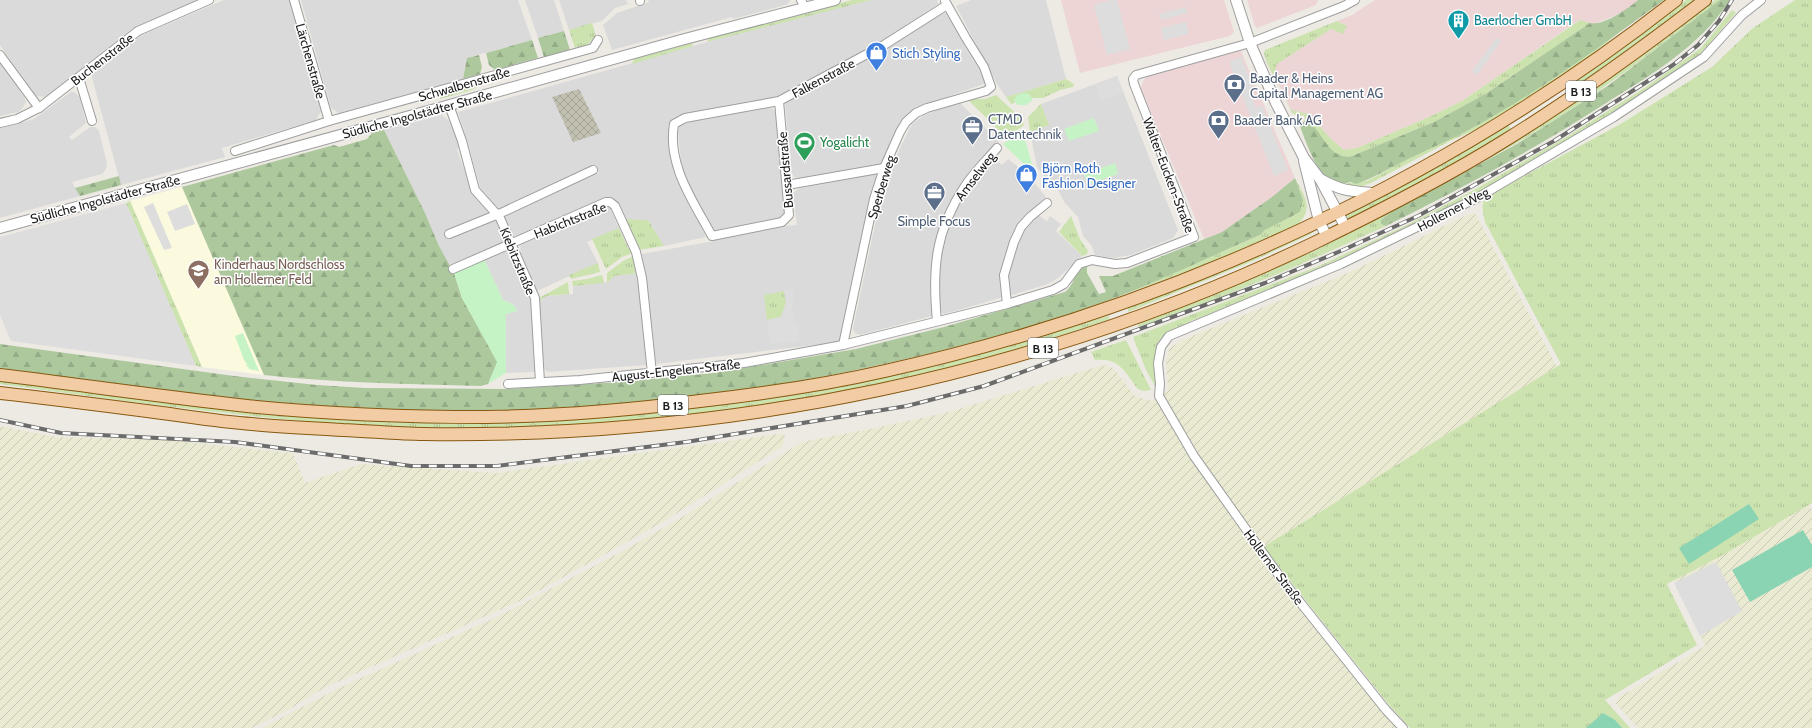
<svg xmlns="http://www.w3.org/2000/svg" width="1812" height="728" font-family="Cabin,sans-serif">
  <style>
    .residential { fill: #dbdada }
    .commercial { fill: #edd5d6 }
    .education { fill: #fbfadf }
    .construction { fill: url(#construction-cross-hatch) }
    .farmland { fill: url(#farmland-furrows) }
    .grass { fill: url(#grass-tufts) }
    .forest { fill: url(#forest-firs) }
    .park { fill: #c6f3c6 }
    .pitch { fill: #8bd4b3 }
    .parking { fill: #ddd }
    .lines { fill: none; stroke-linecap: round; stroke-linejoin: round }
    .minor-casing { stroke: #9e9e9e; stroke-width: 10 }
    .tertiary-casing { stroke: #9e9e9e; stroke-width: 12 }
    .primary-casing { stroke: #875810; stroke-width: 14 }
    .minor { stroke: #fff; stroke-width: 8 }
    .tertiary { stroke: #fff; stroke-width: 10 }
    .primary { stroke: #f1cca5; stroke-width: 12 }
    .rail-casing { stroke: #6b6b6b; stroke-width: 4 }
    .rail { stroke: #fff; stroke-width: 2.5; stroke-dasharray: 8; stroke-linecap: butt }
    .labels { text-anchor: middle; dominant-baseline: central; stroke-width: 3; stroke-linejoin: round; paint-order: stroke }
    .shield { fill: #fff; stroke: #616161; stroke-width: 1 }
    .shield-label { font-size: 12px; font-weight: bold; fill: #1d1d1d }
    .culture-label { font-size: 13px; fill: #0d838f; stroke: #fff; text-anchor: start }
    .shop-label { font-size: 13px; fill: #366cbe; stroke: #fff; text-anchor: start }
    .street-label { font-size: 13px; fill: #1d1d1d; stroke: #fff }
    .service-label { font-size: 13px; fill: #4e5e75; stroke: #fff; text-anchor: start }
    .leisure-label { font-size: 13px; fill: #27864d; stroke: #fff; text-anchor: start }
    .education-label { font-size: 13px; fill: #785e54; stroke: #fff; text-anchor: start }
  </style>
  <defs>
    <pattern id="construction-cross-hatch" width="8" height="8" patternUnits="userSpaceOnUse"><rect width="8" height="8" fill="#c1c0b1"/><path d="M0 0l8 8M0 8l8-8" fill="none" stroke="#a5a598"/></pattern>
    <pattern id="farmland-furrows" width="10" height="10" patternUnits="userSpaceOnUse"><rect width="10" height="10" fill="#eaead2"/><path d="M-1 1l2-2M0 10L10 0M9 11l2-2" fill="none" stroke="#c8c8b4"/></pattern>
    <pattern id="grass-tufts" width="24" height="20" patternUnits="userSpaceOnUse"><rect width="24" height="20" fill="#cce2af"/><path d="M3 7l-1-3M5 7V3M7 7l1-3M15 17l-1-3M17 17v-4M19 17l1-3" fill="none" stroke="#afc196"/></pattern>
    <pattern id="forest-firs" width="22" height="20" patternUnits="userSpaceOnUse"><rect width="22" height="20" fill="#adc89d"/><path d="M5 1l3.5 6h-7zM16 11l3.5 6h-7z" fill="#94ab87"/></pattern>
  </defs>
  <rect width="100%" height="100%" fill="#edeae4"/>
  <g class="residential">
    <path d="M0 0H197L130 30 45 97 36 96 0 45Z"/>
    <path d="M224 0H289L321 111 316 120 222 148 225 157 121 185 91 74 142 35Z"/>
    <path d="M301 0H518L532 40 467 58 463 79 339 113 331 108Z"/>
    <path d="M525 0H554L564 31 538 38Z"/>
    <path d="M559 0H626L628 4 615 8 602 21 569 30Z"/>
    <path d="M648 0H790L788 4 771 9 733 19 732 17 612 50 603 25 617 13 649 2Z"/>
    <path d="M871 0H937L938 4 892 35 836 67 776 97 683 118 671 123 673 170 706 237 664 246 648 220 624 219 613 197H609L520 237 512 235 503 214 599 173 596 165 499 212 484 196 480 187 469 146 458 112 768 25Z"/>
    <path d="M971 0H1046L1066 79 1006 97 997 84 956 6Z"/>
    <path d="M948 12 966 49 985 79 984 84 915 108 901 121 885 159 881 164 800 178 794 177 791 171 785 102 826 83 938 16Z"/>
    <path d="M0 62 24 97 26 102 22 109 18 112 0 116Z"/>
    <path d="M1117 76 1178 230 1173 238 1131 255 1113 258 1095 255 1092 246 1083 236 1078 217 1065 203 1058 190 1043 175 1037 167 1030 132 1049 125 1041 104Z"/>
    <path d="M71 92H74L80 97 86 123 69 137 72 140 90 127H95L99 131 107 163 106 169 102 174 72 182 80 196 0 218V128L34 119Z"/>
    <path d="M959 102 999 142 960 187 946 212 936 239 932 264 930 292 932 316 860 335 855 333 853 329 880 201 900 148 912 124 924 115Z"/>
    <path d="M766 108 773 109 776 113 786 212 784 216 779 218 717 230 712 229 686 180 681 161 678 131 679 127 690 122Z"/>
    <path d="M442 115 449 121 460 145 457 150 472 191 478 201 496 218 506 243 451 267 439 246 425 213 384 130Z"/>
    <path d="M994 158 1002 165 1008 159 1026 173 1046 197 1032 210 1014 238 1003 297 966 308 944 314 942 313 938 298V270L943 242 958 205 968 189Z"/>
    <path d="M880 173 840 342 655 364 642 254 714 241 718 238 752 228 797 225 793 193 800 188Z"/>
    <path d="M603 206 610 208 619 228 587 242 598 263 537 291 521 255 520 246 522 244Z"/>
    <path d="M1037 214 1047 221 1050 216 1061 224 1056 231 1082 256 1058 278 1048 284 1012 295 1010 294 1007 278 1010 260 1025 226Z"/>
    <path d="M507 248 511 250 531 299 535 372 506 373V314L517 311 514 305 503 300 484 259Z"/>
    <path d="M638 273 640 278 647 365 548 372 544 369 538 302 546 296 573 294V286L609 282 613 276Z"/>
  </g>
  <g class="commercial">
    <path d="M1061 0H1224L1234 32 1230 36 1080 73Z"/>
    <path d="M1247 0H1318L1316 5 1257 28 1255 26Z"/>
    <path d="M1375 0H1638L1623 12 1595 24 1579 20 1462 101 1429 117 1357 148 1344 150 1331 139 1309 114 1291 110 1275 77 1274 71 1277 64 1331 29 1347 26 1337 21 1352 15Z"/>
    <path d="M1241 51 1295 178 1272 197 1222 232 1204 239 1141 89 1143 81 1148 75Z"/>
  </g>
  <path class="education" d="M182 187 264 375 202 367 130 201Z"/>
  <path class="construction" d="M579 89 601 133 573 142 552 97Z"/>
  <g class="farmland">
    <path d="M1475 213 1557 367 1255 552 1383 712 1398 728H262L339 688 499 616 619 553 679 519 802 442 880 427 949 412 1103 365 1113 368 1135 396 1152 401 1168 390 1166 364 1169 349 1182 340 1348 273 1467 215Z"/>
    <path d="M0 426 56 437 168 440 293 453 305 483 361 464 496 473 785 433 783 446 663 522 571 573 524 599 324 688 288 710 252 728H0Z"/>
    <path d="M1809 504 1812 510V728H1638L1616 704 1618 698 1705 646 1675 579 1723 555Z"/>
  </g>
  <g class="grass">
    <path d="M852 0H871L707 42 709 38Z"/>
    <path d="M1686 0H1694L1618 58 1575 88 1572 83Z"/>
    <path d="M1715 0H1720C1642 60 1565 120 1478 164 1560 113 1639 60 1715 0Z"/>
    <path d="M1795 0H1812V503L1723 555 1667 584 1697 645 1605 700 1630 728H1410L1390 706 1263 547 1561 364 1485 222C1483 212 1480 204 1487 196L1619 125 1712 67 1753 28Z"/>
    <path d="M1732 10 1736 13 1703 51 1684 66 1600 121 1531 163 1451 207 1351 256 1278 287 1191 321 1162 337 1157 344 1155 353 1157 383 1155 386 1146 370 1133 337 1319 266 1407 225 1474 190 1568 136 1646 87 1701 48Z"/>
    <path d="M1580 20 1590 23 1487 93 1434 122 1352 156C1328 161 1323 130 1305 120L1304 115 1299 116 1292 113 1266 61 1264 53 1265 50 1337 21 1347 26 1343 34 1331 29 1277 64C1271 79 1285 97 1291 110L1309 114 1331 139 1344 150 1357 148 1429 117 1462 101Z"/>
    <path d="M592 23 596 36 587 45 575 48 569 30Z"/>
    <path d="M1622 30 1590 56 1519 104 1475 130 1452 140 1371 183 1359 187 1342 184 1367 181 1407 159 1544 84Z"/>
    <path d="M692 43 693 46 632 64 634 59Z"/>
    <path d="M1066 79 1074 84 1073 87 1060 90 1043 98H1031L1029 94 1014 100 1016 102 1011 104 1006 97Z"/>
    <path d="M483 84 472 90 440 99 439 94Z"/>
    <path d="M996 95 1021 118 1024 125 1007 138 967 99H985Z"/>
    <path d="M1041 104 1049 125 1030 132 1028 117Z"/>
    <path d="M1508 124 1511 130 1431 177 1356 216 1346 219 1344 216 1427 172Z"/>
    <path d="M1295 178C1304 195 1315 209 1297 225L1195 269 1111 299 1260 235 1265 230 1300 212 1303 200Z"/>
    <path d="M130 201 202 367 196 366 126 203Z"/>
    <path d="M1394 210 1381 220V224L1386 226C1305 263 1223 299 1138 327V324L1278 267 1316 250Z"/>
    <path d="M1071 216 1080 239 1088 251 1087 254 1082 256 1059 232Z"/>
    <path d="M624 219 648 220 664 246 638 250Z"/>
    <path d="M619 228 628 248 631 249 633 253 622 257 606 269 592 239Z"/>
    <path d="M1316 230 1311 234 1253 261 1128 312V308L1229 268Z"/>
    <path d="M635 255 638 273 614 276 607 283V273L623 261Z"/>
    <path d="M598 263 600 272 571 279 569 275Z"/>
    <path d="M602 275 604 283 573 286 572 281 587 279Z"/>
    <path d="M568 282 569 294 546 296 538 302 537 299Z"/>
    <path d="M784 291 786 302 781 317 767 320 764 295Z"/>
    <path d="M1108 316 1110 319C879 400 632 436 387 428 359 427 331 423 303 421 202 412 101 398 0 384V380L197 406 585 418 683 410 802 393 902 373 960 359Z"/>
    <path d="M1126 340 1151 390 1144 391 1138 389C1124 372 1121 358 1095 360L1091 352Z"/>
  </g>
  <g class="forest">
    <path d="M1638 0H1664C1609 40 1554 81 1495 115 1467 132 1438 145 1408 159 1391 167 1374 178 1356 184L1351 182 1338 184C1334 182 1328 179 1325 176 1314 165 1305 140 1300 126L1305 120C1324 130 1328 161 1352 156L1434 122 1487 93 1590 23C1604 26 1627 9 1638 0Z"/>
    <path d="M1720 0H1730C1700 47 1649 76 1603 105 1533 150 1460 189 1386 226L1381 224V220L1394 210 1517 144 1561 116 1609 85Z"/>
    <path d="M564 31 570 50 544 57 538 38Z"/>
    <path d="M532 40 538 58 495 70 489 65 486 53Z"/>
    <path d="M479 55 482 67 480 74 463 79 467 58Z"/>
    <path d="M384 130 425 213 439 246 454 273 462 298 498 362 488 384 481 386C408 384 336 383 264 375L182 187 334 145 339 147 367 139 372 133Z"/>
    <path d="M119 176 121 185 80 196 75 188Z"/>
    <path d="M1295 178 1303 200 1300 212 1265 230 1260 235C1211 256 1162 280 1112 299 1053 322 992 338 932 353 752 397 565 418 380 410 252 405 126 386 0 368V344L234 376 317 385 365 388 508 389 621 382 714 373 856 349 944 327 1065 292C1077 282 1072 272 1087 265V273L1099 294 1106 292 1099 276H1113L1222 232 1272 197Z"/>
  </g>
  <g class="park">
    <path d="M1024 93 1029 94 1033 100 1026 105H1018L1014 100 1017 95Z"/>
    <path d="M1094 118 1099 131 1069 141 1064 129Z"/>
    <path d="M1022 130 1033 167H1027L1003 144Z"/>
    <path d="M1115 163 1118 174 1088 185 1084 174Z"/>
    <path d="M484 259 503 300 514 305 517 311 506 314V373L488 384 497 362 462 298 454 273Z"/>
    <path d="M243 333 259 371 249 369 248 366 246 367 247 364 244 360 235 336Z"/>
  </g>
  <g class="pitch">
    <path d="M1749 504 1759 519 1689 564 1679 548Z"/>
    <path d="M1803 530 1812 545V567L1750 602 1732 570Z"/>
    <path d="M1603 713 1615 720 1622 728H1586Z"/>
  </g>
  <g class="parking">
    <path d="M1111 0H1117L1130 49 1107 55 1094 5Z"/>
    <path d="M1186 7 1187 13 1161 20 1159 14Z"/>
    <path d="M1186 22 1189 34 1164 40 1161 28Z"/>
    <path d="M1497 37 1501 41 1477 75 1472 71Z"/>
    <path d="M1241 57 1253 88 1249 90 1256 108 1262 106 1288 170 1274 176 1229 62Z"/>
    <path d="M1117 76 1123 92 1101 101 1095 85Z"/>
    <path d="M126 203 196 366 11 341 0 315V237Z"/>
    <path d="M153 203 172 248 164 250 144 207Z"/>
    <path d="M187 204 195 224 175 231 167 212Z"/>
    <path d="M794 289 792 310 796 325H799V341L770 344 767 320 781 317 786 302 784 291Z"/>
    <path d="M1716 562 1742 611 1700 636 1674 583Z"/>
  </g>
  <g class="lines">
    <defs>
      <g id="minor">
        <path d="M294 0 329 121"/>
        <path d="M640 0V1"/>
        <path d="M801 0 805 8"/>
        <path d="M0 55 39 108"/>
        <path d="M79 78 92 121"/>
        <path d="M779 101 789 215 782 222 712 236C693 201 667 165 674 124L685 118 779 101 884 45 947 5"/>
        <path d="M449 105 462 141 475 190 500 218 535 298 540 382"/>
        <path d="M0 123 17 119 39 108 138 31 209 0"/>
        <path d="M235 151 329 121 593 48 598 40"/>
        <path d="M787 185 884 168"/>
        <path d="M449 234 501 213 593 170"/>
        <path d="M453 269 606 202H610L615 206 636 252 642 278 652 373"/>
        <path d="M1007 304 1004 275 1014 242 1021 227 1030 217 1047 203"/>
        <path d="M937 321C932 269 935 231 965 186 974 172 987 160 997 148"/>
        <path d="M843 345 874 199 884 168 900 132 906 122 916 113 927 108 986 91 991 87 984 67 966 38 945 1"/>
        <path d="M508 384 580 380 744 363 843 345 1007 304 1053 290 1064 284 1079 264 1092 260 1115 264 1127 263 1194 237 1134 84 1133 79 1136 75 1250 43 1344 6 1355 0"/>
        <path d="M1403 728 1386 710 1280 577 1194 456 1159 396 1160 384 1158 363 1161 347 1169 336 1341 264 1477 198 1614 117 1704 57 1742 15 1761 0"/>
      </g>
      <g id="tertiary">
        <path d="M1236 0 1250 43 1276 103 1304 158 1320 179 1346 228"/>
        <path d="M1304 161 1319 221 1327 237"/>
        <path d="M1320 179C1342 191 1349 191 1373 193"/>
        <path d="M0 228 439 108 681 40 835 0"/>
      </g>
      <g id="primary">
        <path d="M0 375C82 385 165 397 247 406 327 414 407 417 487 417 558 416 630 410 700 401 762 394 824 385 885 371 1170 308 1446 181 1676 0"/>
        <path d="M0 393C54 399 108 406 162 413 192 417 222 422 252 424 282 427 313 428 343 430 370 431 397 434 424 434 730 438 1036 376 1312 244 1378 212 1443 179 1504 141 1574 98 1640 50 1705 0"/>
      </g>
    </defs>
    <use href="#minor" class="minor-casing"/>
    <use href="#tertiary" class="tertiary-casing"/>
    <use href="#primary" class="primary-casing"/>
    <use href="#minor" class="minor"/>
    <use href="#tertiary" class="tertiary"/>
    <use href="#primary" class="primary"/>
    <defs>
      <path id="rail" d="M0 420 61 433 235 442 411 466H497L686 442 907 406 984 386 1265 283 1343 250 1418 216 1554 141 1673 65 1698 45 1719 21 1732 0"/>
    </defs>
    <use href="#rail" class="rail-casing"/>
    <use href="#rail" class="rail"/>
  </g>
  <defs>
    <symbol id="building-pin" viewBox="-11 -11 22 30"><path d="M0 17L-7.5 6A9.5 9.5 0 1 1 7.5 6Z" fill="#0f9aa8" stroke="#fff"/><path d="M-4-6H4V6H1V3H-1V6H-4ZM-2.5-4.3h1.7v1.8h-1.7ZM.8-4.3h1.7v1.8H.8ZM-2.5-1h1.7V.8h-1.7ZM.8-1h1.7V.8H.8Z" fill="#fff"/></symbol>
    <symbol id="shop-pin" viewBox="-11 -11 22 30"><path d="M0 17L-7.5 6A9.5 9.5 0 1 1 7.5 6Z" fill="#3f7fe0" stroke="#fff"/><path d="M-5-2.5h2.3a2.7 3.5 0 0 1 5.4 0H5L5.5 6h-11ZM-1.5-2.5h3a1.5 2.3 0 0 0-3 0Z" fill="#fff"/></symbol>
    <symbol id="bank-pin" viewBox="-11 -11 22 30"><path d="M0 17L-7.5 6A9.5 9.5 0 1 1 7.5 6Z" fill="#5c6f8a" stroke="#fff"/><path d="M-6-4H6V4H-6ZM0-2.3a2.3 2.3 0 1 0 0 4.6a2.3 2.3 0 1 0 0-4.6Z" fill="#fff"/></symbol>
    <symbol id="office-pin" viewBox="-11 -11 22 30"><path d="M0 17L-7.5 6A9.5 9.5 0 1 1 7.5 6Z" fill="#5c6f8a" stroke="#fff"/><path d="M-6-3h4V-5.5h4V-3h4V5H-6ZM-1-4.5V-3h2v-1.5ZM-6 0V1H6V0Z" fill="#fff"/></symbol>
    <symbol id="stadium-pin" viewBox="-11 -11 22 30"><path d="M0 17L-7.5 6A9.5 9.5 0 1 1 7.5 6Z" fill="#2e9e5b" stroke="#fff"/><path d="M0-5a6.5 5 0 1 0 0 10a6.5 5 0 1 0 0-10ZM-3.5-1.8h7v3.6h-7Z" fill="#fff"/></symbol>
    <symbol id="school-pin" viewBox="-11 -11 22 30"><path d="M0 17L-7.5 6A9.5 9.5 0 1 1 7.5 6Z" fill="#8d6e63" stroke="#fff"/><path d="M0-5L7-2L0 1L-7-2ZM-4 1L0 2.5L4 1V4Q0 6-4 4Z" fill="#fff"/></symbol>
  </defs>
  <g fill-rule="evenodd">
    <use href="#building-pin" x="1446" y="8" width="25" height="34"/>
    <use href="#shop-pin" x="864" y="40" width="25" height="34"/>
    <use href="#bank-pin" x="1222" y="72" width="25" height="34"/>
    <use href="#bank-pin" x="1206" y="108" width="25" height="34"/>
    <use href="#office-pin" x="960" y="114" width="25" height="34"/>
    <use href="#stadium-pin" x="792" y="130" width="25" height="34"/>
    <use href="#shop-pin" x="1014" y="162" width="25" height="34"/>
    <use href="#office-pin" x="922" y="180" width="25" height="34"/>
    <use href="#school-pin" x="186" y="258" width="25" height="34"/>
  </g>
  <g class="labels">
    <g class="shield">
      <rect x="1566" y="81" width="30" height="20" rx="3"/>
      <rect x="1028" y="338" width="30" height="20" rx="3"/>
      <rect x="658" y="395" width="30" height="20" rx="3"/>
    </g>
    <g class="shield-label">
      <text x="1581" y="91">B 13</text>
      <text x="1043" y="348">B 13</text>
      <text x="673" y="405">B 13</text>
    </g>
    <g class="culture-label">
      <text x="1474" y="20">Baerlocher GmbH</text>
    </g>
    <g class="shop-label">
      <text x="892" y="53">Stich Styling</text>
      <text x="1042" y="168">Björn Roth<tspan x="1042" dy="15">Fashion Designer</tspan></text>
    </g>
    <g class="street-label">
      <text transform="translate(102 59) rotate(-38)">Buchenstraße</text>
      <text transform="translate(311 61) rotate(74)">Lärchenstraße</text>
      <text transform="translate(823 78) rotate(-28)">Falkenstraße</text>
      <text transform="translate(464 84) rotate(-16)">Schwalbenstraße</text>
      <text transform="translate(417 114) rotate(-15)">Südliche Ingolstädter Straße</text>
      <text transform="translate(785 170) rotate(-95)">Bussardstraße</text>
      <text transform="translate(1169 175) rotate(69)">Walter-Eucken-Straße</text>
      <text transform="translate(975 176) rotate(-53)">Amselweg</text>
      <text transform="translate(881 187) rotate(-73)">Sperberweg</text>
      <text transform="translate(105 199) rotate(-15)">Südliche Ingolstädter Straße</text>
      <text transform="translate(1453 209) rotate(-28)">Hollerner Weg</text>
      <text transform="translate(570 220) rotate(-22)">Habichtstraße</text>
      <text transform="translate(518 261) rotate(67)">Kiebitzstraße</text>
      <text transform="translate(676 370) rotate(-6)">August-Engelen-Straße</text>
      <text transform="translate(1274 567) rotate(53)">Hollerner Straße</text>
    </g>
    <g class="service-label">
      <text x="1250" y="78">Baader &amp; Heins<tspan x="1250" dy="15">Capital Management AG</tspan></text>
      <text x="988" y="119">CTMD<tspan x="988" dy="15">Datentechnik</tspan></text>
      <text x="1234" y="120">Baader Bank AG</text>
      <text x="934" y="221" text-anchor="middle">Simple Focus</text>
    </g>
    <g class="leisure-label">
      <text x="820" y="142">Yogalicht</text>
    </g>
    <g class="education-label">
      <text x="214" y="264">Kinderhaus Nordschloss<tspan x="214" dy="15">am Hollerner Feld</tspan></text>
    </g>
  </g>
</svg>
